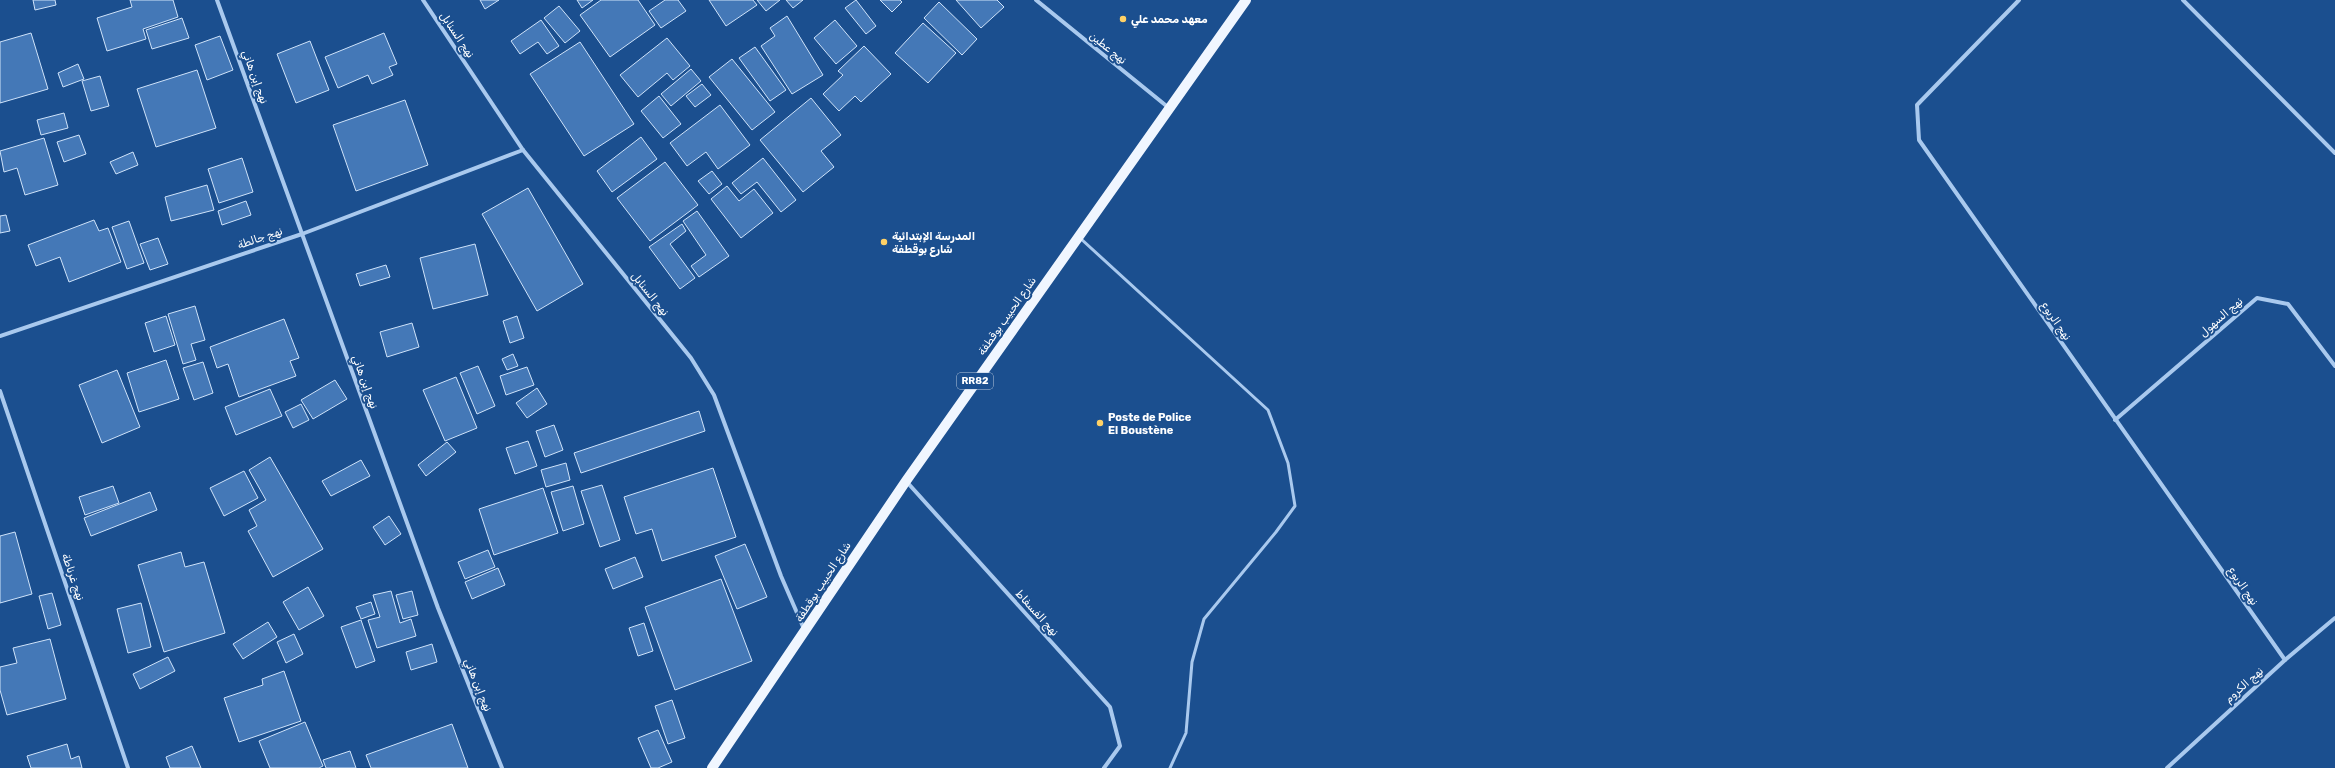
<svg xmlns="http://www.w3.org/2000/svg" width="2335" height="768" font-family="Rubik,'Noto Sans Arabic',sans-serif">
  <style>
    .building { fill: #4478b7; stroke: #cfe3fa }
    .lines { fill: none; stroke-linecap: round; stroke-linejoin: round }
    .service { stroke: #a9c9ee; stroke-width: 3 }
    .minor { stroke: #a9c9ee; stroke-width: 4 }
    .primary { stroke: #f0f6ff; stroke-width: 10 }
    .poi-dot { fill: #ffd166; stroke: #1b4f8f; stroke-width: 1.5 }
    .labels { text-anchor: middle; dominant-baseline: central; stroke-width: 4; stroke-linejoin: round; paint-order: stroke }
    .shield { fill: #1b4f8f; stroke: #bbcadd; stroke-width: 1 }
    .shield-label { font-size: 10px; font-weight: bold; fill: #fff }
    .poi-label { font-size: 11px; font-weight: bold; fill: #fff; stroke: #1b4f8f; text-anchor: start }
    .street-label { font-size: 11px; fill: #fff; stroke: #1b4f8f }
  </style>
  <rect width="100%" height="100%" fill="#1b4f8f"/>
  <g class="building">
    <path d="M33 0H55L56 5 35 10Z"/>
    <path d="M130 0H173L178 17 143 29 146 39 107 51 97 18 132 7Z"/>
    <path d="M480 0H499L485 9Z"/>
    <path d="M577 0H593L582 8Z"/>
    <path d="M601 0H638L655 25 610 57 580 15Z"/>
    <path d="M665 0H678L686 11 661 28 649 11Z"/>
    <path d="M709 0H753L757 5 726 26Z"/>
    <path d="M757 0H780L766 11Z"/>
    <path d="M786 0H803L793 8Z"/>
    <path d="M856 0 876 26 866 34 845 8Z"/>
    <path d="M880 0H900L902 2 892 12Z"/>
    <path d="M956 0H997L1004 7 981 28Z"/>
    <path d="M939 2 977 39 962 55 924 18Z"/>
    <path d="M559 6 580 31 565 43 544 18Z"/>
    <path d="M787 16 823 75 792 94 761 46 775 36 770 28Z"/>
    <path d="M182 18 189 38 152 49 146 30Z"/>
    <path d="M541 20 559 46 547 54 538 42 520 54 511 41Z"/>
    <path d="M835 20 857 46 836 64 814 38Z"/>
    <path d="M923 23 956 53 928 83 895 53Z"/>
    <path d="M31 33 48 89 0 103V42Z"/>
    <path d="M384 33 397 64 389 67 393 75 372 84 368 75 338 88 325 57Z"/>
    <path d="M220 36 233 70 207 80 195 45Z"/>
    <path d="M667 38 690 66 673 80 667 73 638 97 620 75Z"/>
    <path d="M310 41 329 90 296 103 277 54Z"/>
    <path d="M580 42 634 124 584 156 530 74Z"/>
    <path d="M864 46 891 74 861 102 855 96 839 111 823 94 843 75 838 71Z"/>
    <path d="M755 47 786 90 770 101 739 58Z"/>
    <path d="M732 59 775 112 752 130 709 77Z"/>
    <path d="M78 64 84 79 63 87 58 73Z"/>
    <path d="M691 69 701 81 671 106 661 94Z"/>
    <path d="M197 70 216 128 156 147 137 89Z"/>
    <path d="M100 76 109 106 91 111 82 81Z"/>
    <path d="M702 84 711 95 695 107 686 96Z"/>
    <path d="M659 96 681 124 663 138 641 111Z"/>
    <path d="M811 98 841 135 821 151 834 167 803 192 760 140Z"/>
    <path d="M405 100 428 165 356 191 333 125Z"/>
    <path d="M720 105 750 145 718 169 706 152 687 166 670 143Z"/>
    <path d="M64 113 68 128 41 135 37 120Z"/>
    <path d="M79 135 86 154 64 162 57 142Z"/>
    <path d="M641 137 657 159 612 192 597 171Z"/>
    <path d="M44 138 58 185 25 195 17 168 4 172 0 151Z"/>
    <path d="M133 152 138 165 116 174 110 162Z"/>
    <path d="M242 158 253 192 219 203 208 169Z"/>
    <path d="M763 158 796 200 781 212 757 182 741 194 732 183Z"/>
    <path d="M665 162 698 205 650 241 617 198Z"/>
    <path d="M712 171 722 184 709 194 698 181Z"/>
    <path d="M207 185 214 210 171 221 165 197Z"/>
    <path d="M727 186 739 201 754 189 773 213 741 238 711 199Z"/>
    <path d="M528 188 583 284 537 311 482 214Z"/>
    <path d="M246 201 251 215 222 225 218 211Z"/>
    <path d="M697 211 729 256 699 277 691 266 706 255 683 221Z"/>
    <path d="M6 215 10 231 0 233V216Z"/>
    <path d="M94 220 99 231 108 228 121 262 69 282 60 257 36 266 28 245Z"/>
    <path d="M129 221 144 263 127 269 112 227Z"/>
    <path d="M682 224 686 231 670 244 695 278 680 289 649 247Z"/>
    <path d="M158 238 168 264 150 270 140 244Z"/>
    <path d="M475 244 488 295 433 309 420 258Z"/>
    <path d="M386 265 390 277 360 286 356 274Z"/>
    <path d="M195 306 205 340 191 344 196 360 183 364 168 314Z"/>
    <path d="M166 316 175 345 154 352 145 323Z"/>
    <path d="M517 316 524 338 510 343 503 321Z"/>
    <path d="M284 319 299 358 290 361 296 376 239 397 228 364 217 368 210 347Z"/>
    <path d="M412 323 419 347 387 357 380 332Z"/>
    <path d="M513 354 518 366 507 370 502 359Z"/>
    <path d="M166 360 179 399 139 412 127 373Z"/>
    <path d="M203 362 213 393 194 400 183 368Z"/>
    <path d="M478 366 495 406 477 414 460 373Z"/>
    <path d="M527 367 534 385 506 395 500 376Z"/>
    <path d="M117 370 140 427 102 443 79 385Z"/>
    <path d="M456 377 477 428 445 441 423 390Z"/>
    <path d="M335 380 347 399 313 419 301 400Z"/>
    <path d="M537 388 547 404 527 418 516 403Z"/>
    <path d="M270 389 282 416 236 435 225 407Z"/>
    <path d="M301 404 309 420 293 428 285 412Z"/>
    <path d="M699 411 705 431 581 473 574 453Z"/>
    <path d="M554 425 563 450 545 457 536 431Z"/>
    <path d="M528 441 537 466 515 474 506 448Z"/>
    <path d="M447 442 456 452 426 476 418 465Z"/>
    <path d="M270 457 323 549 273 577 248 531 257 526 249 510 266 500 249 470Z"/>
    <path d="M361 460 370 476 331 496 322 481Z"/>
    <path d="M566 463 570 480 546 487 541 470Z"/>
    <path d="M713 468 736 537 662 561 652 529 636 534 624 497Z"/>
    <path d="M244 471 258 498 224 516 210 488Z"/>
    <path d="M602 485 620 540 600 547 581 491Z"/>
    <path d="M113 486 119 503 85 515 79 497Z"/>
    <path d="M573 486 584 524 563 531 551 492Z"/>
    <path d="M543 488 558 533 494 555 479 509Z"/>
    <path d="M150 492 157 510 91 536 84 518Z"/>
    <path d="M389 516 401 534 385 545 373 527Z"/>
    <path d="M15 532 32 594 0 603V536Z"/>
    <path d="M745 544 767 597 737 609 715 556Z"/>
    <path d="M488 550 495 567 465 579 458 562Z"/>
    <path d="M181 552 185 567 204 562 225 633 164 652 138 565Z"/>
    <path d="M635 557 643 577 613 589 605 569Z"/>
    <path d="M498 568 505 585 472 599 465 582Z"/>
    <path d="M721 579 752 661 675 690 645 607Z"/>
    <path d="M308 587 324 616 299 630 283 602Z"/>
    <path d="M391 591 400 623 411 619 416 636 377 648 368 620 380 617 373 595Z"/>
    <path d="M412 591 418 615 403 619 396 595Z"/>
    <path d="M52 593 61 625 48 629 39 596Z"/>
    <path d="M371 602 375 614 361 619 356 607Z"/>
    <path d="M141 603 151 647 128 653 117 609Z"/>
    <path d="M361 620 375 661 356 668 341 627Z"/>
    <path d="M268 622 277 637 243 659 233 644Z"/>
    <path d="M644 623 653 651 638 656 629 628Z"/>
    <path d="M294 634 303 654 286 663 277 642Z"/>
    <path d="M50 639 66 699 7 715 0 690V667L17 663 13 648Z"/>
    <path d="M432 644 437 662 411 670 406 652Z"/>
    <path d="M168 657 175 671 140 689 133 674Z"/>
    <path d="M284 671 301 721 239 742 224 698 263 685 262 679Z"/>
    <path d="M672 700 685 738 668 744 655 706Z"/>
    <path d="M305 722 323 766 319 768H270L259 741Z"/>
    <path d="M452 724 468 768H371L366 755Z"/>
    <path d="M658 730 672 762 658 768H651L638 738Z"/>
    <path d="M67 744 71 759 79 756 82 768H31L27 756Z"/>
    <path d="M192 746 201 768H170L166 757Z"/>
    <path d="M350 751 356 768H326L323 760Z"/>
  </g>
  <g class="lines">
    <path class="service" d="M1080 238 1268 410 1288 463 1295 506 1276 532 1204 619 1192 662 1186 733 1170 768"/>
    <g class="minor">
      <path d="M217 0 438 608 502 768"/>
      <path d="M423 0 523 150 691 358 714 395 781 576 804 629"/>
      <path d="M1036 0 1169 108"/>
      <path d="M2019 0 1917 105 1919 140 2285 660"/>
      <path d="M2183 0 2335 153"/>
      <path d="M0 336 302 234 523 150"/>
      <path d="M0 391 128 768"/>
      <path d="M2115 420 2257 298 2288 304 2335 366"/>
      <path d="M906 481 1110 707 1120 746 1104 768"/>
      <path d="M2167 768 2285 660 2335 618"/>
    </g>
    <path class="primary" d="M712 768 906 481 1246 0"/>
  </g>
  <g class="poi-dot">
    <circle cx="1123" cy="19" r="4"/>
    <circle cx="884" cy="242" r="4"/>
    <circle cx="1100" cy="423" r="4"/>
  </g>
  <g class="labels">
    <rect class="shield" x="957" y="373" width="36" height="16" rx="3"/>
    <g class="shield-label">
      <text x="975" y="381">RR82</text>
    </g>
    <g class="poi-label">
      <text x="1131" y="19">معهد محمد علي</text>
      <text x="892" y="236">المدرسة الإبتدائية<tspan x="892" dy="13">شارع بوقطفة</tspan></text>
      <text x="1108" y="417">Poste de Police<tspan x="1108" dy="13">El Boustène</tspan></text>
    </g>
    <g class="street-label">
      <text transform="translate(457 35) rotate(56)">نهج السنابل</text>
      <text transform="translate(1108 48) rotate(39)">نهج عطين</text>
      <text transform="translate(255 77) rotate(70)">نهج إبن هاني</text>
      <text transform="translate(260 238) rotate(-19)">نهج جالطة</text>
      <text transform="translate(650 294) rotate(51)">نهج السنابل</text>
      <text transform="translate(1007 316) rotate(-55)">شارع الحبيب بوقطفة</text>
      <text transform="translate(2221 317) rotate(-41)">نهج السهول</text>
      <text transform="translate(2056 321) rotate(55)">نهج الربوع</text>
      <text transform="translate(365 382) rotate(70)">نهج إبن هاني</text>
      <text transform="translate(73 577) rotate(71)">نهج غرناطة</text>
      <text transform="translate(823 582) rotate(-57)">شارع الحبيب بوقطفة</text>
      <text transform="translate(2243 586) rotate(55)">نهج الربوع</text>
      <text transform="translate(1037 613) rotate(48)">نهج الفسفاط</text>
      <text transform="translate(478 685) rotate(68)">نهج إبن هاني</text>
      <text transform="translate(2244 685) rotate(-42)">نهج الكروم</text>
    </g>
  </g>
</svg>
